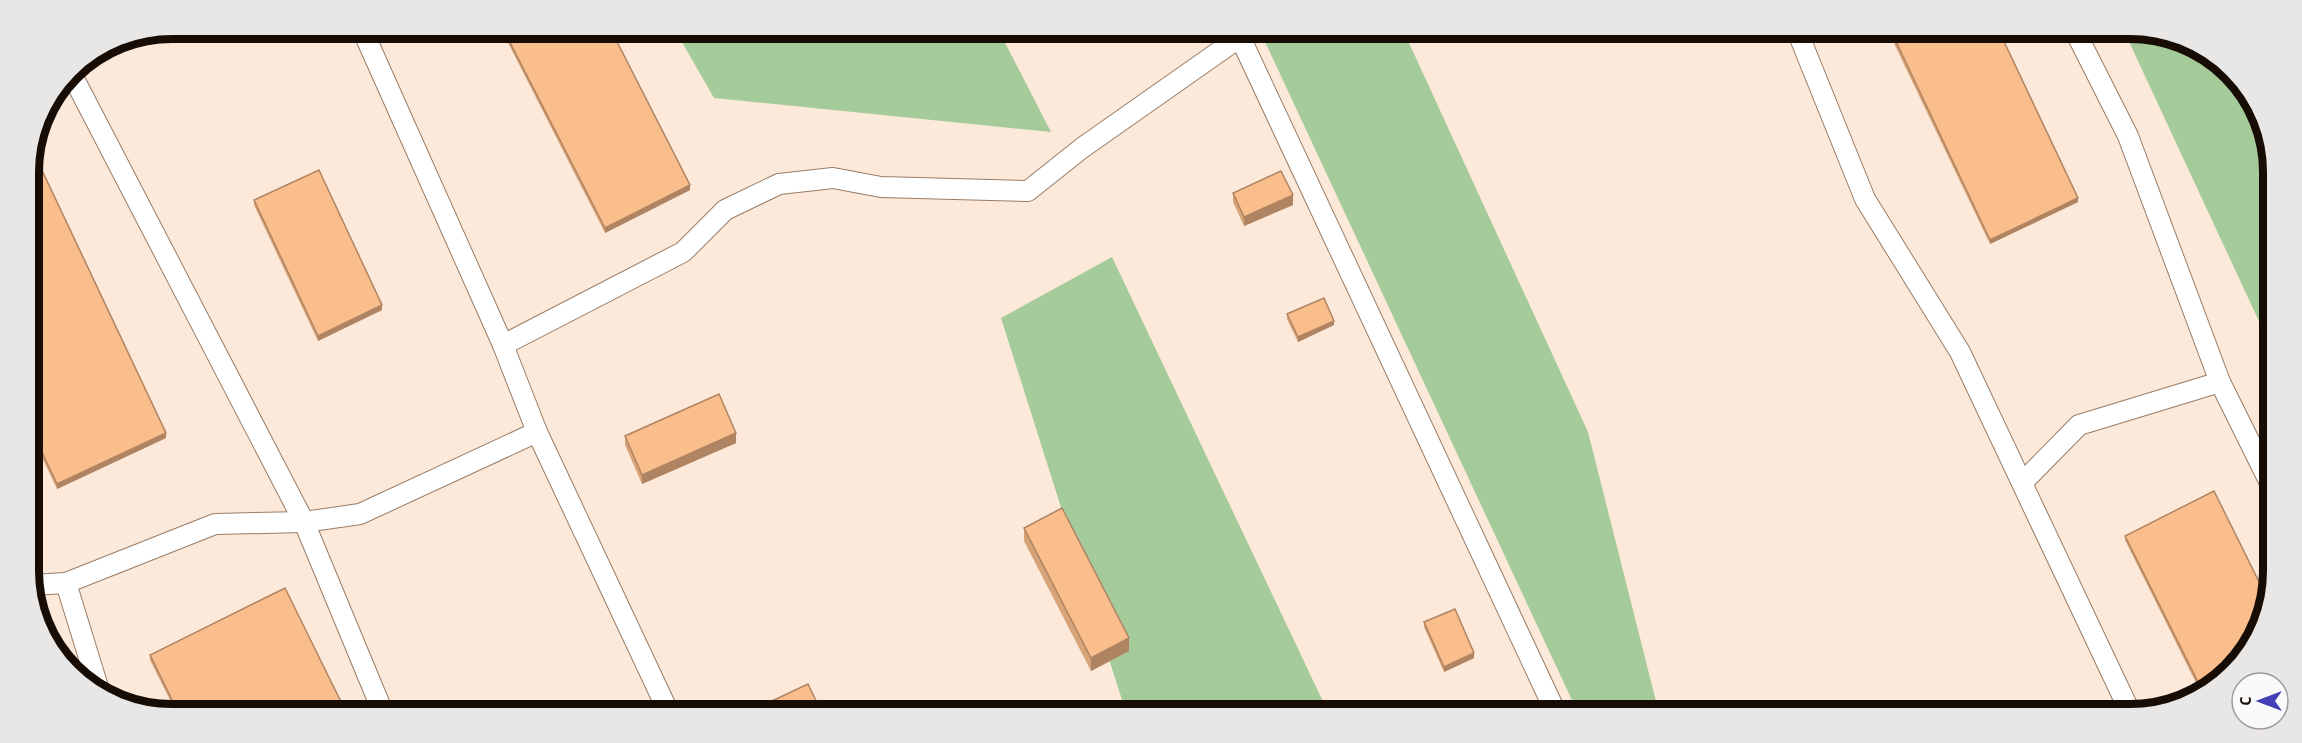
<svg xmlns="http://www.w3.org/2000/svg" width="2302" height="743" font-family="'Alegreya Sans',sans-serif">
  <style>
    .green { fill: #a5cb9a }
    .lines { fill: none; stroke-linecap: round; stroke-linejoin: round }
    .service-casing { stroke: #997c65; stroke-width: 22 }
    .service { stroke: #fff; stroke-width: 20 }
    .wall { fill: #d7a378 }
    .shaded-wall { fill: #af8462 }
    .building { fill: #fabd8c; stroke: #af8462; stroke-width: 1.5 }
    .rim { fill: none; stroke: #180d05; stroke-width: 8 }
  </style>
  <rect width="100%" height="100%" fill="#fce9da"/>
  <g class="green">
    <path d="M675 30 999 31 1051 132 714 98Z"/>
    <path d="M1260 31 1404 32 1588 432 1659 713H1578Z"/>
    <path d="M2125 33H2167L2238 77 2271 144 2270 345Z"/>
    <path d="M1112 257 1328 712H1083L1122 700 1001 318Z"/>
  </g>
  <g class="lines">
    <defs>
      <g id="service">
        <path d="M362 29 503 345 537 432 668 711"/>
        <path d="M1798 33 1865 199 1960 352 2131 714"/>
        <path d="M2076 33 2128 136 2220 382 2269 481"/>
        <path d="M1240 37 1556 713"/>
        <path d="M70 71 304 522 382 710"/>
        <path d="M503 345 683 252 725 210 779 184 833 178 881 187 1028 191 1082 148 1240 37 1238 31"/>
        <path d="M2022 483 2079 425 2220 382"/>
        <path d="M66 583 98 687"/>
        <path d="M31 585 66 583 215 524 304 522 360 514 537 432"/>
      </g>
    </defs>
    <use href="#service" class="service-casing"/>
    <use href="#service" class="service"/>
  </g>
  <g class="wall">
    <path d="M501 29 611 30 690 190 605 233Z"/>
    <path d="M1889 33H2000L2078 202 1990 244Z"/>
    <path d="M29 163 166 438 57 489 30 432Z"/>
    <path d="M1233 193 1293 205 1244 226 1233 202Z"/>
    <path d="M254 200 382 310 318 341 254 205Z"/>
    <path d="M1287 314 1334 325 1298 342 1287 319Z"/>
    <path d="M625 436 736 443 642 484 625 445Z"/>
    <path d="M1024 528 1129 651 1091 671 1024 541Z"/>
    <path d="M2125 536 2218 685 2200 691 2125 540Z"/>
    <path d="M1424 622 1474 658 1444 672 1424 627Z"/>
    <path d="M150 655 345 710H175L150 660Z"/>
  </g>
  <g class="shaded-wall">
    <path d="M690 185V190L605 233V228Z"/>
    <path d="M1293 195V205L1244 226V217Z"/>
    <path d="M2078 198V202L1990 244V240Z"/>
    <path d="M382 305V310L318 341V336Z"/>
    <path d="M1334 321V325L1298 342V337Z"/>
    <path d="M166 433V438L57 489V484Z"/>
    <path d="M736 433V443L642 484V475Z"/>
    <path d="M1129 638V651L1091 671V658Z"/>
    <path d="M1474 653V658L1444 672V667Z"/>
  </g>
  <g class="building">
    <path d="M503 29 611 30 690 185 605 228Z"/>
    <path d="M1892 33H2000L2078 198 1990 240Z"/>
    <path d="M32 149 166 433 57 484 30 427 29 163Z"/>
    <path d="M319 170 382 305 318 336 254 200Z"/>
    <path d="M1281 171 1293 195 1244 217 1233 193Z"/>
    <path d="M1324 298 1334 321 1298 337 1287 314Z"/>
    <path d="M719 394 736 433 642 475 625 436Z"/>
    <path d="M2214 491 2269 602V608L2249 651 2218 685 2202 690 2125 536Z"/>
    <path d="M1062 508 1129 638 1091 658 1024 528Z"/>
    <path d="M285 588 345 710H177L150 655Z"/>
    <path d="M1455 609 1474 653 1444 667 1424 622Z"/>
    <path d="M808 684 821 711H761L759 707Z"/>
  </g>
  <path d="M0 0H2302V743H0ZM172 39H2130A133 133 0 0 1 2263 172V571A133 133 0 0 1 2130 704H172A133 133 0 0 1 39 571V172A133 133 0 0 1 172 39Z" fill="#e8e7e6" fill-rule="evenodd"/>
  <path class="rim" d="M172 39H2130A133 133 0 0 1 2263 172V571A133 133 0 0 1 2130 704H172A133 133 0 0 1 39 571V172A133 133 0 0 1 172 39Z"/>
  <g transform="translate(2260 701) rotate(270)"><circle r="28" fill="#fafafa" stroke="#a09b98" stroke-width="1.5"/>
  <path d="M0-4.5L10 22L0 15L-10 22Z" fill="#4340b6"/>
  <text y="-9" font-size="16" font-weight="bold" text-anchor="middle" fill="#180d05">С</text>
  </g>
</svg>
